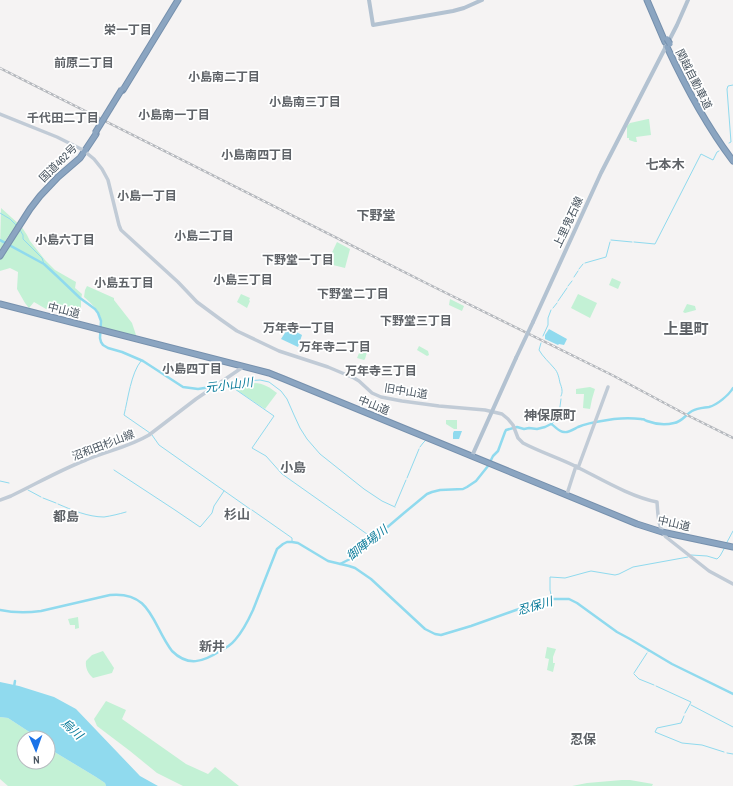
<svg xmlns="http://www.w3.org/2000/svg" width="733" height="786" font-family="'Archivo Narrow','Noto Sans JP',sans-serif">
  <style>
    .green { fill: #c3f1d5 }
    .water { fill: #90daee }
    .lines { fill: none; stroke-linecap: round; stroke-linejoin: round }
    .stream { stroke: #90daee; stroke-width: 1 }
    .river { stroke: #90daee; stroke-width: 2.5 }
    .highway-casing { stroke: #7690ad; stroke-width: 7 }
    .secondary { stroke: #c1cbd6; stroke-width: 3.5 }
    .primary { stroke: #b3c2d1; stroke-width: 4 }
    .highway { stroke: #8ba5c1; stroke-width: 5 }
    .rail-casing { stroke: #b5b8bd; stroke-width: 2.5 }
    .rail { stroke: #fff; stroke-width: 1; stroke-dasharray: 3; stroke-linecap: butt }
    .highway-bridge-casing { stroke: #7690ad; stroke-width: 7; stroke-linecap: butt }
    .primary-bridge { stroke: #b3c2d1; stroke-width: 4 }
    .highway-bridge { stroke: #8ba5c1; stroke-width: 5 }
    .labels { text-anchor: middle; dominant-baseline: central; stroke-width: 3.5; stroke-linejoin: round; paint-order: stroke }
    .street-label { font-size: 11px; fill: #4a5661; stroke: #fff }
    .neighbourhood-label { font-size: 12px; font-weight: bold; fill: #5f6368; stroke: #fff }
    .water-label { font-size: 12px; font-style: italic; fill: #0c7c9b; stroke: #fff }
    .quarter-label { font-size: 13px; font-weight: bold; fill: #5f6368; stroke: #fff }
    .district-label { font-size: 15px; font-weight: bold; fill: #5f6368; stroke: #fff }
  </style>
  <rect width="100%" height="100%" fill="#f5f3f3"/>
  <g class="green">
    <path d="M648 119H649L651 135 636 137 637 142H635L629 140V138H627V126L630 123Z"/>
    <path d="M1 208 21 226 27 235 30 241 45 260 55 270 76 282 75 288 82 294 81 300V313L73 308 69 312 58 313 52 307 46 309 34 302 29 308 25 303 17 289 18 272 10 268 0 271V258L13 237 9 235 0 250Z"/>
    <path d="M337 242 350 249 345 268 333 265 328 261Z"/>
    <path d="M612 278 621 282 618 289 609 285Z"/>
    <path d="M87 286 114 298V300L132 323 137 338 102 329C103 313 95 307 84 297L85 290Z"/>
    <path d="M241 294 250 298 249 300 250 301 247 308 237 302Z"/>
    <path d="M578 294 597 303 590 318 571 308Z"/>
    <path d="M450 299 464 306 462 311 449 305Z"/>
    <path d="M687 304 695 306 696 310 685 313 683 312Z"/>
    <path d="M362 346 368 348V349L365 359 364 360 357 358Z"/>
    <path d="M419 346 428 351 429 355 427 356 417 350Z"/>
    <path d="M253 383C263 383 269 387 277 393L265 409 232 387Z"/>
    <path d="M590 387 595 389 592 399 590 409 583 408 584 394H576V389Z"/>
    <path d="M446 420H457V429H454L446 424Z"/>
    <path d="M78 617 79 628 75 629V625H70L68 619Z"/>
    <path d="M547 647 556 649 553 657V663H555L553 672 547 670 549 659 545 658Z"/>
    <path d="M103 651 114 668 112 673 93 678C88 674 85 667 86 661L92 655Z"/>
    <path d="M106 701 126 710 122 719 186 764 208 774 215 767 239 786H183L157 773 130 751 97 726 94 719Z"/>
    <path d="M0 717 8 718 34 735 35 738H24V762H48V748L96 777 105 783 106 786H8L0 779Z"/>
    <path d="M622 780H630L653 784 652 786H572L587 783Z"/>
  </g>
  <g class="water">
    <path d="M288 328H289L302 335 298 347 281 339Z"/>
    <path d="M549 329 567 339 564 345 559 344 558 345 545 339V335Z"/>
    <path d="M454 431H462L459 439H453V433Z"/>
    <path d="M0 682 19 686 54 697 76 709 140 776 158 786H106L105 783 96 777 48 748V738H35L34 735 8 718 0 717Z"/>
  </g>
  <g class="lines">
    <g class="stream">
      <path d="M729 143 731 142 727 89 728 86 733 85"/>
      <path d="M0 213 10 219 17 226"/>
      <path d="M20 230 23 235V239L42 258 44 264"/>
      <path d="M611 240 632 242"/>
      <path d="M634 242 655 244 701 154 713 160 717 152 719 151"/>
      <path d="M585 263 606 257 610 242"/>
      <path d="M579 269 583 264"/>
      <path d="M574 277 578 271"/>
      <path d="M568 286 572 281"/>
      <path d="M558 301 567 288"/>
      <path d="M553 308 557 303"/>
      <path d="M543 336 548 325V318L551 310"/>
      <path d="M541 343 539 350C543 357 549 362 554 368 558 372 559 378 560 383 562 388 563 392 561 396"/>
      <path d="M141 361C131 373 128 399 124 415L150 433"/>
      <path d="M552 424 559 414 561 399"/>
      <path d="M152 435 159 445 250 509"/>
      <path d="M420 447 423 443 426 440"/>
      <path d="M114 470 175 510 200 527 201 526 212 513 214 506 224 491"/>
      <path d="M407 478 419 449"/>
      <path d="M0 481 9 483"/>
      <path d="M28 490 41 497"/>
      <path d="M43 498 56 503"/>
      <path d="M58 504C72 510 88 517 104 517 111 516 119 514 126 512"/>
      <path d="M395 506 406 480"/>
      <path d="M252 510 292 538V542"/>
      <path d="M374 539 282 474 266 456 252 448 274 416 232 387 230 384 245 381 260 380 269 382 281 391 287 399 294 415 300 428 307 439 320 454 364 489 382 501 395 507"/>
      <path d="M726 544 733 531"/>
      <path d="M691 555 707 556 717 559 720 556 725 547"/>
      <path d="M552 599 550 590V577L565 578 587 572 591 571 615 575 619 574 633 567 688 557"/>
      <path d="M648 651H649"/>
      <path d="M634 673 647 653"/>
      <path d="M634 674 639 679 654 685"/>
      <path d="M656 686 691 702 685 713"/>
      <path d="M691 705 733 727"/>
      <path d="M684 716 681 723 657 728 655 732 682 743 702 745 724 752"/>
      <path d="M727 753 733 754"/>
    </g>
    <g class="river">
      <path d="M0 240 44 264 58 277 80 298 95 309 98 313 101 321 100 338 101 342 103 345 108 348 122 352 143 361 183 387 198 389 230 384"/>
      <path d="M340 564 350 559 404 513 427 494 432 492 440 490 463 489 467 487 476 481 488 466 493 456 498 451 505 432 506 430 517 427 524 429 529 428 537 429 545 427 551 424C555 426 559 432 564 432 568 433 574 429 578 427 589 422 602 421 614 419 623 418 633 418 641 419 647 420 642 419 647 421 655 424 666 425 674 423 682 422 685 415 692 411 698 408 703 408 709 407 717 405 729 395 733 388"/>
      <path d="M0 610C14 613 27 613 41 611L110 595C152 591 152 625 172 651 188 667 203 662 220 651 226 648 231 645 235 640 243 631 248 621 253 610L277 549 283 544 287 542H292L298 543 328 561 349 566 355 568 371 579 425 629 435 634 441 635 471 626 516 610 552 599H569L577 603 617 632 630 639 672 664 733 694"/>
      <path d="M14 687 15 681"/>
    </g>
    <defs>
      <g id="highway">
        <path d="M647 0 665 42"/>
        <path d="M667 47C686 88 706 125 733 161"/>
        <path d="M123 90 178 0"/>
        <path d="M0 256 30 209 40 196 58 177 80 158 96 134"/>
        <path d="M0 304 269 373 284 379 637 524 662 532 733 547"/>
      </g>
    </defs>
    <use href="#highway" class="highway-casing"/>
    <g class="secondary">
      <path d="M0 114 57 137 83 150 94 159 102 169 108 180 119 225 121 230 178 282 197 302 220 319 237 331 279 351 328 367 354 378 359 381 372 393 381 397 402 401 439 406 485 410 502 414 508 419 513 425 518 438 523 443C540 452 559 458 577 467 601 479 631 497 657 502 658 515 658 528 666 537L709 571 733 584"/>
      <path d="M578 468 608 387"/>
      <path d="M567 494 576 466"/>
      <path d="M0 500 11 496C36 484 60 470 86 460 107 451 129 447 149 435L196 399 243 367"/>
    </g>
    <g class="primary">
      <path d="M369 0 373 25 453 11 464 8 482 0"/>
      <path d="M533 322 601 173 677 25 688 0"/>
      <path d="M472 456 516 358"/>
    </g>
    <use href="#highway" class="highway"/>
    <defs>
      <path id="rail" d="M0 68 428 284 612 375 685 414 733 438"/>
    </defs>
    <use href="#rail" class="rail-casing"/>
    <use href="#rail" class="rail"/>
    <defs>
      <g id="highway-bridge">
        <path d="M667 39 670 44"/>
        <path d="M95 133 122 89"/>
      </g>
    </defs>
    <use href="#highway-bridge" class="highway-bridge-casing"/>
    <path class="primary-bridge" d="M516 358 533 322"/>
    <use href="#highway-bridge" class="highway-bridge"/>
  </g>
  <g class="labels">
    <g class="street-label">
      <text transform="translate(694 79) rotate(63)">関越自動車道</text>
      <text transform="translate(58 163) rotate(-45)">国道462号</text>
      <text transform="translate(568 222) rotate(-65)">上里鬼石線</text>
      <text transform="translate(64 310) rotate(14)">中山道</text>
      <text transform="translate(406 391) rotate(9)">旧中山道</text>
      <text transform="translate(374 405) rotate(22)">中山道</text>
      <text transform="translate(103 445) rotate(-21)">沼和田杉山線</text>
      <text transform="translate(674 523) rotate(13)">中山道</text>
    </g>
    <g class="neighbourhood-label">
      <text x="128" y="30">栄一丁目</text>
      <text x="84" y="63">前原二丁目</text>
      <text x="224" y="77">小島南二丁目</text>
      <text x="305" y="102">小島南三丁目</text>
      <text x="174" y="115">小島南一丁目</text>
      <text x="63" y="118">千代田二丁目</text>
      <text x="257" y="155">小島南四丁目</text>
      <text x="147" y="196">小島一丁目</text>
      <text x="204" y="236">小島二丁目</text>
      <text x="65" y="240">小島六丁目</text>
      <text x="298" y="260">下野堂一丁目</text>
      <text x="243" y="280">小島三丁目</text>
      <text x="124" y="283">小島五丁目</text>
      <text x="353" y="294">下野堂二丁目</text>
      <text x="416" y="321">下野堂三丁目</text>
      <text x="299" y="328">万年寺一丁目</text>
      <text x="335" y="347">万年寺二丁目</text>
      <text x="192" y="369">小島四丁目</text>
      <text x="381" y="371">万年寺三丁目</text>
    </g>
    <g class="water-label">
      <text transform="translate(229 385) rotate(-7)">元小山川</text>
      <text transform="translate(367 543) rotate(-38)">御陣場川</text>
      <text transform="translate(535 606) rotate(-16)">忍保川</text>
      <text transform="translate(72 729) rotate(42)">烏川</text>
    </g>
    <g class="quarter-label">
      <text x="665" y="164">七本木</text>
      <text x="376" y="215">下野堂</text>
      <text x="550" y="415">神保原町</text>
      <text x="293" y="467">小島</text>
      <text x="237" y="514">杉山</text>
      <text x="66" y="516">都島</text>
      <text x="212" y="646">新井</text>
      <text x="583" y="739">忍保</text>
    </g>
    <g class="district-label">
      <text x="686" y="328">上里町</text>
    </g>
  </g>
  <g transform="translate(36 750) rotate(178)"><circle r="19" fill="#ffffff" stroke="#b7bbc0"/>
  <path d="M0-3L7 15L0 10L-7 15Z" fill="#1a73e8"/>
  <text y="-6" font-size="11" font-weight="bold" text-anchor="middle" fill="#4a5661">N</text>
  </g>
</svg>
